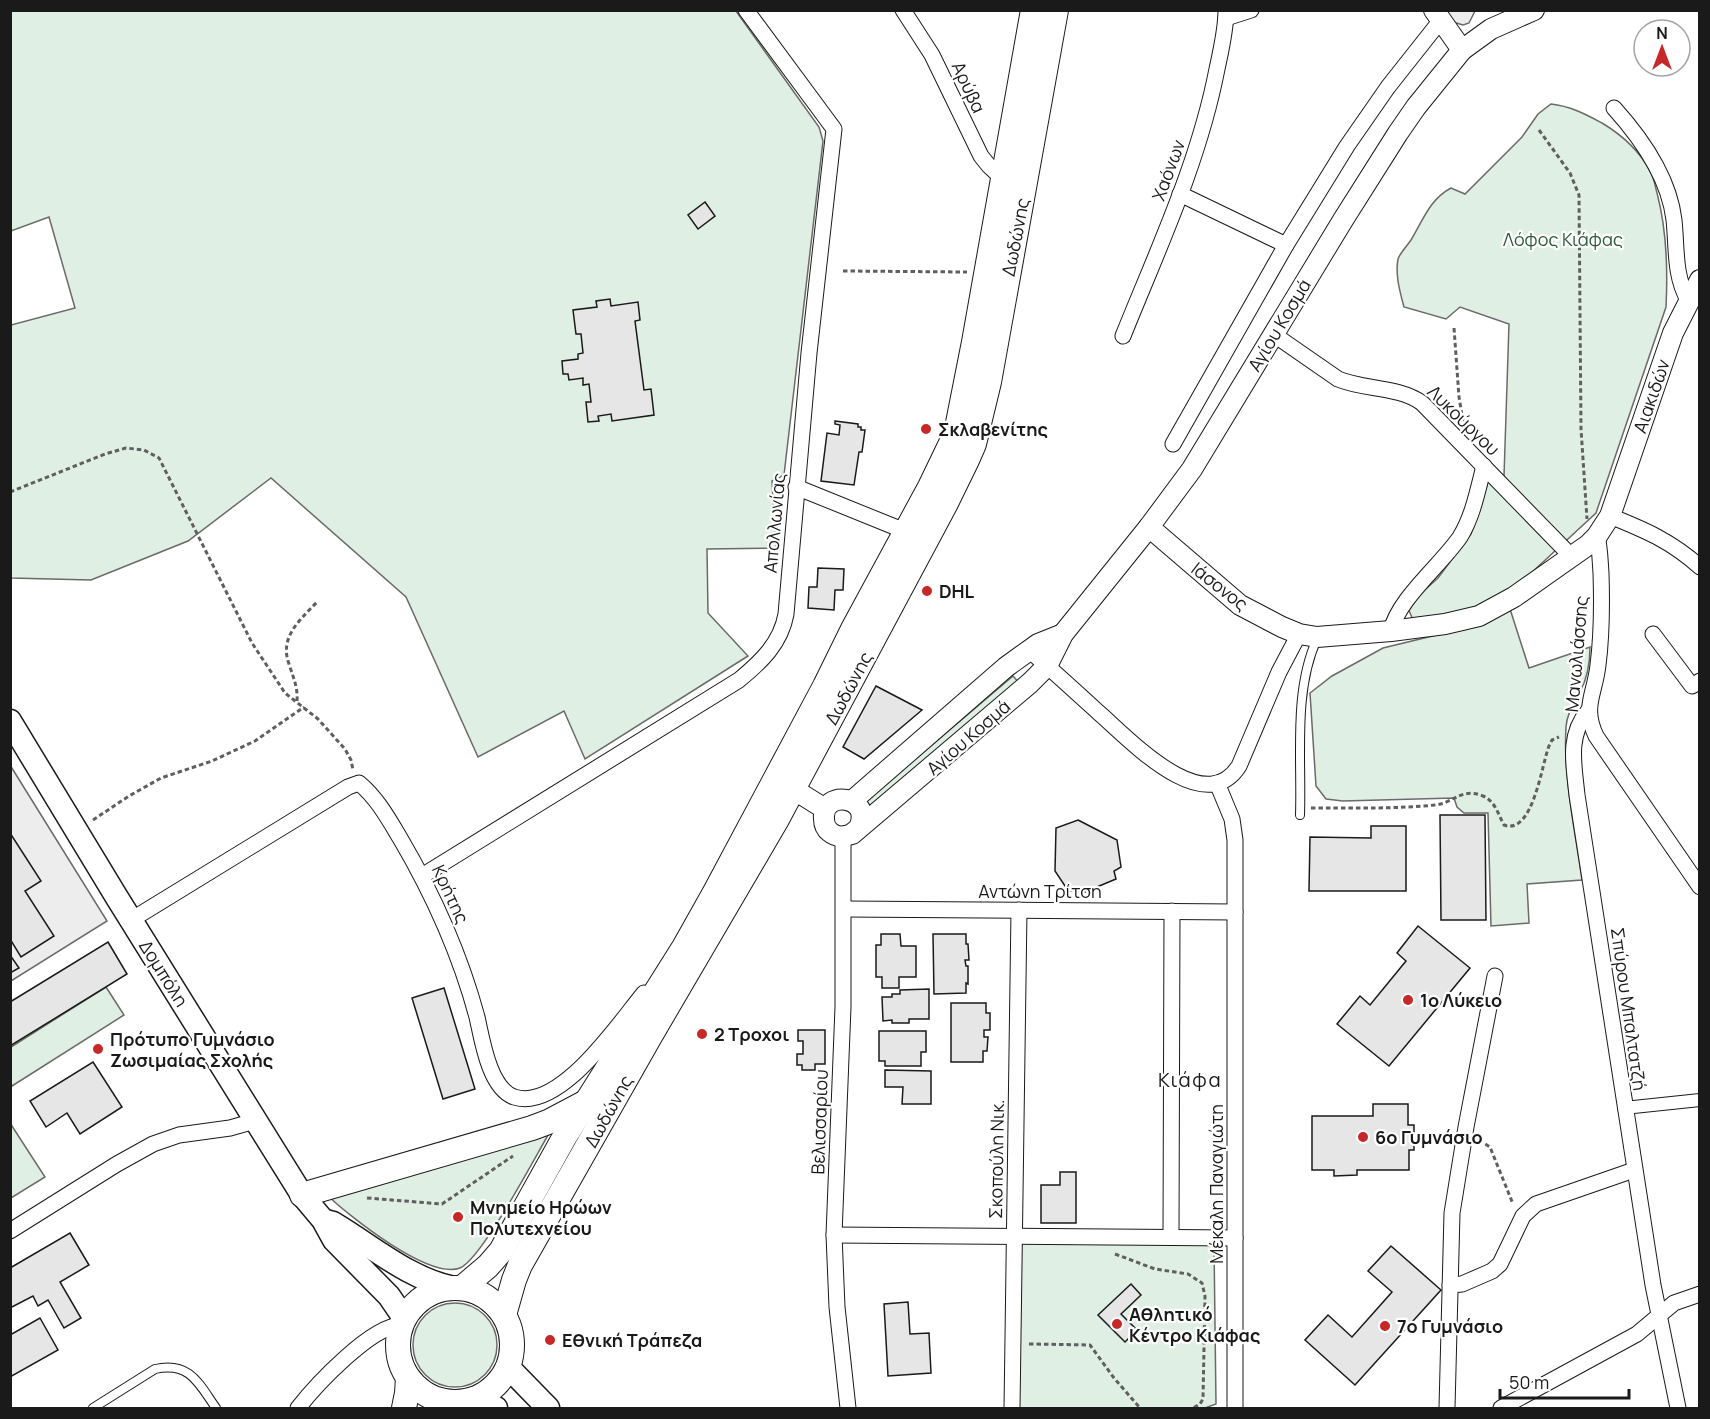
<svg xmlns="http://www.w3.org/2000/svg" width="1710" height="1419" font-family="Manrope,sans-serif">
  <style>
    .green { fill: #e0efe3; stroke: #6a6a6a; stroke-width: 1.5 }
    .parking { fill: #ededed; stroke: #6a6a6a; stroke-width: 1.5 }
    .building { fill: #e6e6e6; stroke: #1a1a1a; stroke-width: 1.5 }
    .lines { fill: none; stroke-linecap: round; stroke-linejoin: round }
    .service-casing { stroke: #1a1a1a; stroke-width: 10 }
    .pedestrian-casing { stroke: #1a1a1a; stroke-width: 14 }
    .minor-casing { stroke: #1a1a1a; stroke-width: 17 }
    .tertiary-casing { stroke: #1a1a1a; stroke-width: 22 }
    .secondary-casing { stroke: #1a1a1a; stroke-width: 25 }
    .primary-casing { stroke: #1a1a1a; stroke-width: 26 }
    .path { stroke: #5f5f5f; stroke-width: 3; stroke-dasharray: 4.5 3; stroke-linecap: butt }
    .service { stroke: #fff; stroke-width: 8 }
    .pedestrian { stroke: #fff; stroke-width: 12 }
    .minor { stroke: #fff; stroke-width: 15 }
    .tertiary { stroke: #fff; stroke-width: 20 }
    .secondary { stroke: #fff; stroke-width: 22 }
    .primary { stroke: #fff; stroke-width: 24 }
    .poi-dot { fill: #c62828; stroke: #fff; stroke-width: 2 }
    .labels { text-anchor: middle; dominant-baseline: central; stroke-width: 4.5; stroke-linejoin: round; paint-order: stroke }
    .street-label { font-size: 18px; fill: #1a1a1a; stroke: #fff }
    .park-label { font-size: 18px; fill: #2b5a34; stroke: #fff }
    .poi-label { font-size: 18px; font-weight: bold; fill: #1a1a1a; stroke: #fff; text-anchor: start }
    .neighbourhood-label { font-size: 20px; letter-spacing: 1.5px; fill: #1a1a1a; stroke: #fff }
  </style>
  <rect width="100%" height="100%" fill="#fff"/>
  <g class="green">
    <path d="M11 11H736L819 127 823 141 784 475 772 481 776 548 707 549 708 613 748 656 585 759 564 711 478 757 406 597 271 478 188 541 91 580 11 578V325L75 308 49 217 11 231Z"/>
    <path d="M1551 104C1570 106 1585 114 1602 123 1622 135 1639 150 1650 171 1654 177 1655 186 1657 193 1667 231 1668 268 1666 307L1596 513 1529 575 1509 590 1467 614 1413 620 1407 606 1438 578 1471 534 1488 482 1504 476 1509 324 1460 307 1446 319 1404 307C1400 292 1395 275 1398 259 1400 253 1407 246 1411 240 1423 220 1430 199 1451 188L1465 194 1522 137 1538 114Z"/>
    <path d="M1510 609 1529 668 1590 647C1590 662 1587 679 1580 692 1574 704 1567 713 1566 727 1563 777 1575 830 1582 880L1527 884 1529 923 1491 926 1488 813H1464L1457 807 1454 798 1343 801 1326 799 1316 786 1310 693 1332 676 1383 648 1449 632Z"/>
    <path d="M1013 676 1020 684 873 809 866 801Z"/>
    <path d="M106 987 124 1015 12 1086 11 1083V1047Z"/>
    <path d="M10 1123 45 1177 11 1198H10Z"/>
    <path d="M551 1130C536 1155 482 1259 460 1268 429 1280 349 1216 327 1195Z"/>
    <path d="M1021 1241 1214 1244 1216 1404 1205 1408H1018Z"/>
    <circle cx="455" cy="1345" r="42"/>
  </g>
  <g class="parking">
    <path d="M1445 11H1475L1469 23 1463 25 1453 22Z"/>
    <path d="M10 765 107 921 11 981H10Z"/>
  </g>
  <g class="building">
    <path d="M705 202 715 216 698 229 688 215Z"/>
    <path d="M610 299 611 306 638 302 640 320 635 321 644 390 651 389 654 415 612 421 611 414 598 416 599 421 588 422 586 402H591L589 384 583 385V378L569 380 568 374H563L562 361 578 359V354L583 353 581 334H576L573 310 597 307 596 301Z"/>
    <path d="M835 421 858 424V427H861V430H865L862 452H859L854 485 821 481 827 433 839 435 840 425 835 424Z"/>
    <path d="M818 568 844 569 843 590H835L834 610 808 608 809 587H817Z"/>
    <path d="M876 686 922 710 864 759 843 747Z"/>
    <path d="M1440 815H1485L1486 920H1441Z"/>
    <path d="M1078 820 1117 840 1121 867 1114 871 1116 879 1080 894 1077 888 1069 892 1055 871 1056 828Z"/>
    <path d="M1371 826H1406V891H1309L1310 837 1371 838Z"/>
    <path d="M10 833 41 881 25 891 54 936 21 957 10 939Z"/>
    <path d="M1418 926 1470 968 1389 1066 1337 1024 1360 996 1370 1005 1406 961 1397 953Z"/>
    <path d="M881 934H900L901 946H916V977H899V988H882V977H876V945H881Z"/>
    <path d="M933 934H966V944H968L969 960H965L966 966H968V984L966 983V993L934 994Z"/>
    <path d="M108 942 127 974 10 1046V1002Z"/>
    <path d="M10 955 19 968 10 973Z"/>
    <path d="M444 988 475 1089 443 1099 412 998Z"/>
    <path d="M929 989V1019H909V1023H892V1020L883 1021 882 997H892V994H900V990Z"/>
    <path d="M951 1003H986V1013H990V1030H984V1037H988L987 1051H983V1062H951Z"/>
    <path d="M798 1030H825V1064H815V1070H802V1065H797V1054H803V1041H798Z"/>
    <path d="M879 1031H926V1052H921V1066H885V1061H879Z"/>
    <path d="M93 1062 122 1107 80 1134 67 1113 46 1127 30 1101Z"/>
    <path d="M885 1070 931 1071V1104H902L903 1087H885Z"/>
    <path d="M1373 1104H1408V1125H1414V1150H1409V1170H1357V1175L1334 1176V1170H1312V1116H1373Z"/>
    <path d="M1060 1172H1076V1223H1041V1185H1060Z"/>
    <path d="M70 1233 89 1265 60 1282 81 1318 64 1328 48 1300 38 1306 33 1296 10 1308V1268Z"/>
    <path d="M1391 1246 1441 1290 1355 1385 1305 1340 1328 1315 1352 1337 1392 1292 1368 1271Z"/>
    <path d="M1131 1284 1141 1295 1121 1314 1137 1330 1125 1342 1098 1315Z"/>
    <path d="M908 1302 910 1334 929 1333 931 1373 888 1376 884 1304Z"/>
    <path d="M40 1318 58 1350 10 1377V1335Z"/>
  </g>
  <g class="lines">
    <defs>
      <g id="service">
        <path d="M1300 815C1302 758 1293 691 1317 639"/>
        <path d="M93 1408 155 1369C190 1361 199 1384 216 1408"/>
      </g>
      <path id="pedestrian" d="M1624 1108 1700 1100"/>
      <g id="minor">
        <path d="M903 10 932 55 981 156 989 166 1002 178"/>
        <path d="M1226 18 1251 10"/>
        <path d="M1614 108C1642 139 1669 177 1674 220 1677 248 1674 275 1688 300"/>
        <path d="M1180 194 1286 245"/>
        <path d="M1273 334 1338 379C1364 390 1398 386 1422 403L1572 557"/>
        <path d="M1123 336C1158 249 1199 162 1217 69 1221 50 1226 30 1226 10"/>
        <path d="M1173 444 1286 245 1347 146 1388 87 1441 20"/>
        <path d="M796 487 905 531"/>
        <path d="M1610 516C1645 530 1671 541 1700 567"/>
        <path d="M1597 536C1600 548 1600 560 1601 573 1602 604 1602 634 1598 665 1595 694 1582 706 1596 736L1700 887"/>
        <path d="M1391 631C1398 599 1440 566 1460 537 1473 516 1478 489 1484 466"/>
        <path d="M1653 634 1692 686 1700 681"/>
        <path d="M1029 650C1052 670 1075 691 1098 712 1127 737 1204 821 1239 766L1279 672 1299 634"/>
        <path d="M1588 711C1567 736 1574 765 1577 795L1653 1285 1678 1408"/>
        <path d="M1217 783 1232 819 1235 840V1408"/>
        <path d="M843 837V1007L834 1235 837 1307 848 1408"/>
        <path d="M422 876 739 680C761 662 781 643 786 614L809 353 834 129 746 10"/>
        <path d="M844 909 1235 912"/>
        <path d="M131 920 348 787 359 783C377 798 388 818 400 838 433 894 460 954 477 1017 482 1039 489 1088 514 1097 560 1112 619 1023 644 993"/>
        <path d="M10 1231 117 1164 153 1144 179 1135 230 1128 255 1121"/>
        <path d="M834 1235 1235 1238"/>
        <path d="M1171 1237 1172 911"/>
        <path d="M1450 1285 1462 1284 1492 1271 1500 1264 1523 1216 1536 1204 1634 1170"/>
        <path d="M298 1408C316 1385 371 1326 401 1325"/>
        <path d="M1012 1408 1019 910"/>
        <path d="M1447 1408 1452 1213 1466 1127 1495 976"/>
        <path d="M1501 1408 1637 1334 1674 1303 1700 1294"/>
      </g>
      <g id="tertiary">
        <path d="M1434 10 1462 50"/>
        <path d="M1149 527 1240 605 1282 627 1299 634 1317 637 1391 631 1445 624 1479 616 1514 597 1588 545 1597 536 1610 516 1673 333 1700 280"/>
        <path d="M782 782 825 809"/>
        <path d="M852 801 1006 667 1038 644 1063 634"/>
        <path d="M859 828C874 795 821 789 824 819 824 824 826 829 830 832 837 838 844 837 852 834L1030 683 1047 666 1063 634 1149 527 1192 469 1343 220 1398 133 1416 107 1462 50 1491 29 1534 10"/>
      </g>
      <g id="secondary">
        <path d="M10 721 116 896 302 1195 323 1220 334 1240 389 1296 404 1318"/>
        <path d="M325 1221 333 1223C372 1246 409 1279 454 1288"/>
        <path d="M508 1367 548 1408"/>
        <path d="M479 1397 496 1408"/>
      </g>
      <g id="primary">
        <path d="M302 1195 532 1128 548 1122 584 1103"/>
        <circle cx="455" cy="1345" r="57"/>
        <path d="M462 1288 488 1266 501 1251 565 1136 683 949 715 892 825 686 853 629 930 487 956 433 974 342 1033 10"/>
        <path d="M504 1315 514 1280 520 1265 649 1038 776 821 946 503 967 460 974 444 989 382 1056 10"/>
        <path d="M404 1408 407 1393 408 1378"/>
      </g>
    </defs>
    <use href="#service" class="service-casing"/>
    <use href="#pedestrian" class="pedestrian-casing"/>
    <use href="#minor" class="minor-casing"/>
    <use href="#tertiary" class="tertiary-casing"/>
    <use href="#secondary" class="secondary-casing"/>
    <use href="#primary" class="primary-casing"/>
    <g class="path">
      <path d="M1539 130 1570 173 1579 195 1581 429 1587 519"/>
      <path d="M843 271 967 272"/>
      <path d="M1454 328 1459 397 1463 421"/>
      <path d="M10 492 105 454 126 448 144 450 159 458 252 643 285 693 318 719 345 749 351 760 353 770"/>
      <path d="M297 701C298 687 293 677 289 664 279 637 300 620 317 602"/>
      <path d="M1311 808C1352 808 1394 809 1435 805 1454 803 1461 787 1483 796 1495 801 1498 814 1504 825 1533 836 1542 763 1549 746L1552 740 1559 737"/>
      <path d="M93 820 129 796 161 778 212 761 255 741 304 707"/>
      <path d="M1479 1140 1490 1147 1513 1204"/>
      <path d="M367 1198 442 1204 513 1156"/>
      <path d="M1115 1254 1155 1269 1188 1274 1202 1283 1205 1296 1203 1399 1200 1404 1193 1408"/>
      <path d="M1029 1344 1090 1345 1114 1378 1140 1408"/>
    </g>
    <use href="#service" class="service"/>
    <use href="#pedestrian" class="pedestrian"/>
    <use href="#minor" class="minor"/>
    <use href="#tertiary" class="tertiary"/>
    <use href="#secondary" class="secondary"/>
    <use href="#primary" class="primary"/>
  </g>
  <g class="poi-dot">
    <circle cx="926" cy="429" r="6"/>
    <circle cx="927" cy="591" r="6"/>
    <circle cx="1408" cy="1000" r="6"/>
    <circle cx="702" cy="1034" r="6"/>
    <circle cx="98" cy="1049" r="6"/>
    <circle cx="1363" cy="1137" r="6"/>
    <circle cx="458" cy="1217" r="6"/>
    <circle cx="1117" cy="1324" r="6"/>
    <circle cx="1385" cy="1326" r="6"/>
    <circle cx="550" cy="1340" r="6"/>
  </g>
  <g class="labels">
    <g class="street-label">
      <text transform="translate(969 87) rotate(65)">Αρύβα</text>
      <text transform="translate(1168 170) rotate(-70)">Χαόνων</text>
      <text transform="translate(1015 237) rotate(-79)">Δωδώνης</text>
      <text transform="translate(1279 325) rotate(-59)">Αγίου Κοσμά</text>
      <text transform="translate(1651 396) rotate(-71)">Αιακιδών</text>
      <text transform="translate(1464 420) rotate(44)">Λυκούργου</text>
      <text transform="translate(774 523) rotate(-85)">Απολλωνίας</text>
      <text transform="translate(1220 586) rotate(38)">Ιάσονος</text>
      <text transform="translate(1576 654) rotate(-85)">Μανωλιάσσης</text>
      <text transform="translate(848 688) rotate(-62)">Δωδώνης</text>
      <text transform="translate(968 737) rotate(-41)">Αγίου Κοσμά</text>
      <text x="1040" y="891">Αντώνη Τρίτση</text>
      <text transform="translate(451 894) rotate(65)">Κρήτης</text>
      <text transform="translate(164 973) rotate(58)">Δομπόλη</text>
      <text transform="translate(1629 1009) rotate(82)">Σπύρου Μπαλτατζή</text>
      <text transform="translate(608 1111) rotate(-61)">Δωδώνης</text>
      <text transform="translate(819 1122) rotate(-88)">Βελισσαρίου</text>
      <text transform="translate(996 1159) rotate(-89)">Σκοπούλη Νικ.</text>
      <text transform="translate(1216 1184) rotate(-90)">Μέκαλη Παναγιώτη</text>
    </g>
    <g class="park-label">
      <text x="1563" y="239">Λόφος Κιάφας</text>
    </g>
    <g class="poi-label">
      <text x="938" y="429">Σκλαβενίτης</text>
      <text x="939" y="591">DHL</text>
      <text x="1420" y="1000">1ο Λύκειο</text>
      <text x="714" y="1034">2 Τροχοι</text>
      <text x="110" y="1039">Πρότυπο Γυμνάσιο<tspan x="110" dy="21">Ζωσιμαίας Σχολής</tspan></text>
      <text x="1375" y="1137">6ο Γυμνάσιο</text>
      <text x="470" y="1207">Μνημείο Ηρώων<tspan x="470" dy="21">Πολυτεχνείου</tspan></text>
      <text x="1129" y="1314">Αθλητικό<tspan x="1129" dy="21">Κέντρο Κιάφας</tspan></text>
      <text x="1397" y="1326">7ο Γυμνάσιο</text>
      <text x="562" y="1340">Εθνική Τράπεζα</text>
    </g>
    <g class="neighbourhood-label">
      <text x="1190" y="1079">Κιάφα</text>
    </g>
  </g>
  <rect width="1710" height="1419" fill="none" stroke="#1a1a1a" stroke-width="24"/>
  <g transform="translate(1662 48)"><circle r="28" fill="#ffffff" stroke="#a3a3a3" stroke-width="1.5"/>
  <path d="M0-4.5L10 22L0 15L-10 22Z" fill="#c62828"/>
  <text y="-9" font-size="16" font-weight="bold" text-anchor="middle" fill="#1a1a1a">N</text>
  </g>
  <path d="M1500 1389v9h129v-9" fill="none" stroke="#1a1a1a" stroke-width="3"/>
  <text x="1509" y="1389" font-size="18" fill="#1a1a1a" stroke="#ffffff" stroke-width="4.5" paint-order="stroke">50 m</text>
</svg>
